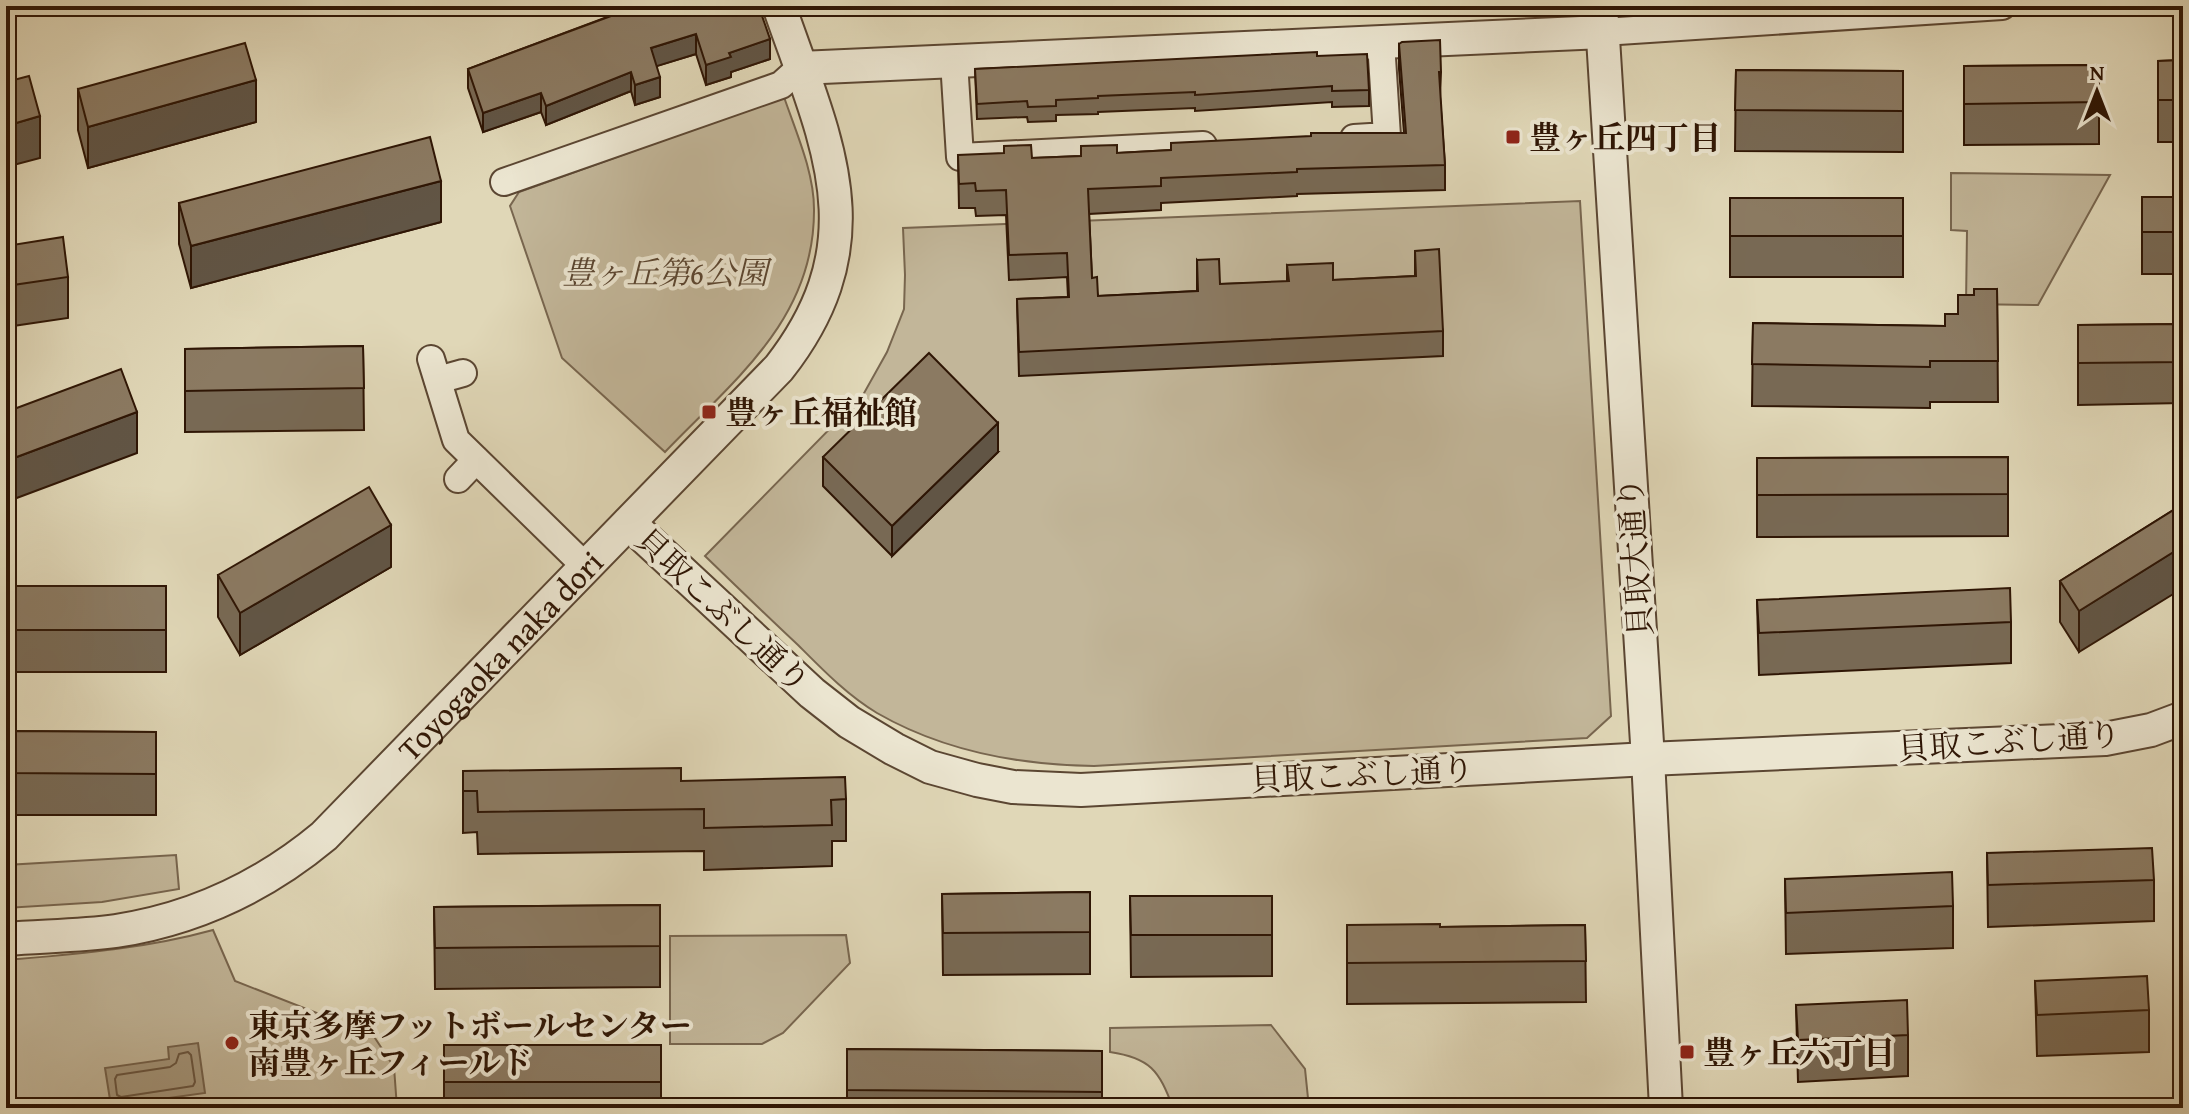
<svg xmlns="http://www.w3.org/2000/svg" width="2189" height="1114" font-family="'Gentium Book Plus','Noto Serif JP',serif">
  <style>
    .green { fill: #c2b699; stroke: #78664f; stroke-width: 2 }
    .water { fill: #a4957a; stroke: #75624b; stroke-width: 2 }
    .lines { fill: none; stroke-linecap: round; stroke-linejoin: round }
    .shore { stroke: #6a5640; stroke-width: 2 }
    .minor-casing { stroke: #5b4632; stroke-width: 30 }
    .tertiary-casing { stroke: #5b4632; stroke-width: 36 }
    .minor { stroke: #ebe5d0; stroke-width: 26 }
    .tertiary { stroke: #ebe5d0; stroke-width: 32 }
    .wall { fill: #786954; stroke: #2f1605; stroke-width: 2 }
    .shaded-wall { fill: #615545; stroke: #2f1605; stroke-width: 2 }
    .building { fill: #8b7a62; stroke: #2f1605; stroke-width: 2 }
    .poi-dot { fill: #8f2418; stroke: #ebe5d0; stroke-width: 3 }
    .labels { text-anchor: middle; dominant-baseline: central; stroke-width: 8; stroke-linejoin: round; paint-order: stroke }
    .poi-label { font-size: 32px; font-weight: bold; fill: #2f1605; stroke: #ebe5d0; text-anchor: start }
    .park-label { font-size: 32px; font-style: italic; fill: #5b4631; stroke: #ebe5d0 }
    .street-label { font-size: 32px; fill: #2f1605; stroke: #ebe5d0 }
  </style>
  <rect width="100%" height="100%" fill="#e0d7b7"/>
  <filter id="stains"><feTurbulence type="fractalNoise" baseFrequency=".0025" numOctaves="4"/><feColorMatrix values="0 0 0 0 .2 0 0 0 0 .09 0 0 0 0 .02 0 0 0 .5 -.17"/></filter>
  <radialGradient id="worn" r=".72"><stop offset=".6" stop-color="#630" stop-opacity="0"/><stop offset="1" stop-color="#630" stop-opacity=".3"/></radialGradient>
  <g class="green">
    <path d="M784 97C796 132 814 172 814 209 815 319 734 380 665 452L562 358 510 206 519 192Z"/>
    <path d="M1951 173 2110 175 2038 305 1966 304 1967 231 1951 230Z"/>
    <path d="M1580 201 1611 716 1587 738 1094 766C1018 765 943 751 877 713 847 695 822 669 798 645 767 616 736 586 705 556L863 395 887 352 904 309 905 275 903 228Z"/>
    <path d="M176 855 179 889 102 902 6 908V865Z"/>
    <path d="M213 930 235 981 373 1035 394 1067 397 1108H6V960C76 954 144 949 213 930Z"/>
    <path d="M846 935 850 963 783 1033 762 1044H670V936Z"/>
    <path d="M1271 1025 1305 1069 1309 1108H1173C1159 1070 1150 1058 1110 1052V1028Z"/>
  </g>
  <path class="water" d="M198 1043 205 1093 111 1106 105 1068 169 1059 168 1047Z"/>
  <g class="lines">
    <path class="shore" d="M188 1052 191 1055 195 1082 193 1086 121 1097 117 1095 115 1079 117 1075 170 1067 176 1063 179 1054Z"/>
    <defs>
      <g id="minor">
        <path d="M1603 32 2002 6"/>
        <path d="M954 61 960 157 1203 145"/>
        <path d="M1354 138 1387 136 1381 42"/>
        <path d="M504 182 781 85 800 68"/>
        <path d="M431 359 456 440 586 567"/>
        <path d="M438 380 463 373"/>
        <path d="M458 479 476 460"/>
      </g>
      <g id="tertiary">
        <path d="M1601 6 1648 759 1666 1108"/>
        <path d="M800 68 1603 32"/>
        <path d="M629 523 812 693 849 722 894 749 930 767 977 780 1013 787 1081 790 1648 759 2105 739 2151 730 2183 718"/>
        <path id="s1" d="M6 939C42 936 80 936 116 931 194 919 264 886 324 836L779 368C879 240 826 142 779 6"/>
      </g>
    </defs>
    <use href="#minor" class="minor-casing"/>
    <use href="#tertiary" class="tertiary-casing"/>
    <use href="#minor" class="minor"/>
    <use href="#tertiary" class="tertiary"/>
  </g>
  <g class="wall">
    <path d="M1395 6H1432V13L1396 14Z"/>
    <path d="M615 14 770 39V59L731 72V77L706 85 696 54 656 66 660 97 635 105 631 91 546 125 541 112 483 132 468 88V69Z"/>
    <path d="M1399 44 1441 72 1440 97 1445 165V190L1297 194V196L1161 203V210L1089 214 1092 278 1098 296 1197 291V260L1220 284 1287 282V265L1333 280 1415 276V251L1443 331V356L1019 376 1017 299 1068 297 1067 277 1009 280 1006 215 976 216 975 208H959L958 155 1032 158 1081 156 1117 153 1171 150 1404 133 1399 69Z"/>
    <path d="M1317 56 1369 90V106L1332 107V102L1195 111V108L1098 112V114L1056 115V121L1028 122 1027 117 977 119 975 69Z"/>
    <path d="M2183 60V142H2158V61Z"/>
    <path d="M2099 65V144L1964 145V66Z"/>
    <path d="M1736 70 1903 71V152L1735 151Z"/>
    <path d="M78 89 256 122 88 168 78 130Z"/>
    <rect x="2142" y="197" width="41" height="77"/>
    <rect x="1730" y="198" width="173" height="79"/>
    <path d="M179 203 441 222 191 288 179 244Z"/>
    <path d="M6 246 68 277V318L6 327Z"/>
    <path d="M1997 289 1998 402H1930V408L1752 406 1753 323 1945 326 1958 314 1974 295Z"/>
    <path d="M2183 324V403L2078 405V325Z"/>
    <path d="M363 346 364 430 185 432V349Z"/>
    <path d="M998 452 892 556 823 486V457Z"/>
    <path d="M2008 457V536L1757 537V458Z"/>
    <path d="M2183 504 2079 652 2060 622V581Z"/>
    <path d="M391 567 240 655 218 617V575Z"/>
    <rect x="6" y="586" width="160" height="86"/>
    <path d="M1757 600 2011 622V663L1759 675Z"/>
    <path d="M6 731 156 732V815H6Z"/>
    <path d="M463 771 681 781 846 799V841H832V866L704 870V851L478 854 477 832 463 833Z"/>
    <path d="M1987 853 2154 880V921L1988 927Z"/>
    <path d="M1785 879 1953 906V948L1786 954Z"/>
    <path d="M1090 892V974L943 975 942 894Z"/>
    <path d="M1130 896H1272V976L1131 977Z"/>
    <path d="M660 905V987L435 989 434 907Z"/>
    <path d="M1347 925 1440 927 1585 925 1586 1002 1347 1004Z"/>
    <path d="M2035 981 2149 1010V1052L2037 1056Z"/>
    <path d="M1796 1005 1908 1035V1076L1798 1082Z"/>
    <rect x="444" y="1045" width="217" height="63"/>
    <path d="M847 1049 1102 1051V1108H847Z"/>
  </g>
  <g class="shaded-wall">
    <path d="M696 34V54L651 68V48Z"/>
    <path d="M770 39V59L731 72V77L706 85V65L729 53Z"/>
    <path d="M631 72V91L546 125V106Z"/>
    <path d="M660 77V97L635 105V85Z"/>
    <path d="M256 80V122L88 168V127Z"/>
    <path d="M541 93V112L483 132V113Z"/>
    <path d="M40 116V158L6 167V126Z"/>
    <path d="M441 181V222L191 288V246Z"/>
    <path d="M137 412V453L6 502V461Z"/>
    <path d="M998 423V452L892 556V526Z"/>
    <path d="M391 525V567L240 655V613Z"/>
    <path d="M2183 546V588L2079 652V611Z"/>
  </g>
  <g class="building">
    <path d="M638 6H755L757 12 760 10 770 39 729 53 731 57 706 65 696 34 651 48 660 77 635 85 631 72 546 106 541 93 483 113 468 69Z"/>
    <path d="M1440 40 1441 72H1439L1445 165 1297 169V172L1161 178V186L1088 189 1092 278 1097 277 1098 296 1198 291 1197 260 1219 259 1220 284 1289 281 1287 265 1333 263V280L1416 276 1415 251 1439 249 1443 331 1019 352 1017 299 1069 297 1067 253 1009 255 1006 190 976 191 975 183 959 184 958 155 1004 153V146L1031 145 1032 158 1081 156V146L1117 145V153L1171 150V143L1311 136V133H1406L1399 44 1402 42Z"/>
    <path d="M245 43 256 80 88 127 78 89Z"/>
    <path d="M1317 52V56L1367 54 1369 90 1332 91V86L1195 95V92L1098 96V98L1056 100V106L1028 107 1027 101 977 104 975 69Z"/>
    <path d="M2183 60V100H2158V61Z"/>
    <path d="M2099 65V102L1964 104V66Z"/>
    <path d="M1736 70 1903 71V111L1735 110Z"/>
    <path d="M29 76 40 116 6 126V82Z"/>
    <path d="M430 137 441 181 191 246 179 203Z"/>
    <rect x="2142" y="197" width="41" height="35"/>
    <rect x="1730" y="198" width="173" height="38"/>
    <path d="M63 237 68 277 6 286V246Z"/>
    <path d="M1974 289H1997L1998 361H1930V367L1752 364 1753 323 1945 326V314H1958V295H1974Z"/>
    <path d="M2183 324V362L2078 363V325Z"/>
    <path d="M363 346 364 388 185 391V349Z"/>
    <path d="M929 353 998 423 892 526 823 457Z"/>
    <path d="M121 369 137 412 6 461V412Z"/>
    <path d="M2008 457V494L1757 495V458Z"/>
    <path d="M369 487 391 525 240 613 218 575Z"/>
    <path d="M2183 504V546L2079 611 2060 581Z"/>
    <rect x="6" y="586" width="160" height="44"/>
    <path d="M2010 588 2011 622 1759 633 1757 600Z"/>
    <path d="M6 731 156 732V774L6 773Z"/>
    <path d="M681 768V781L845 777 846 799 831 800 832 825 704 828V809L478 812 477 791H463V771Z"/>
    <path d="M2152 848 2154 880 1988 885 1987 853Z"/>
    <path d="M1952 872 1953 906 1786 913 1785 879Z"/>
    <path d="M1090 892V932L943 933 942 894Z"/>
    <path d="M1130 896H1272V935H1131Z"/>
    <path d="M660 905V946L435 948 434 907Z"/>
    <path d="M1440 924V927L1585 925 1586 961 1347 963V925Z"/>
    <path d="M2147 976 2149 1010 2037 1015 2035 981Z"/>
    <path d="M1907 1000 1908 1035 1798 1040 1796 1005Z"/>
    <rect x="444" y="1045" width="217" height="37"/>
    <path d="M847 1049 1102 1051V1092L847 1090Z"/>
    <path d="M2152 1100 2153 1108H2099Z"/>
  </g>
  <g class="poi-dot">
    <rect x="1505" y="129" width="16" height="16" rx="4"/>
    <rect x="701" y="404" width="16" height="16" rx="4"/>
    <circle cx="232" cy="1043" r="8"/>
    <rect x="1679" y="1044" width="16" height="16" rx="4"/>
  </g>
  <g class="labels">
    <g class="poi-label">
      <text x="1529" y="137">豊ヶ丘四丁目</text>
      <text x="725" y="412">豊ヶ丘福祉館</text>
      <text x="248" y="1025">東京多摩フットボールセンター<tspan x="248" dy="37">南豊ヶ丘フィールド</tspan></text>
      <text x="1703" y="1052">豊ヶ丘六丁目</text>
    </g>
    <g class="park-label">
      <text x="665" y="272">豊ヶ丘第6公園</text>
    </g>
    <g class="street-label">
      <text transform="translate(1635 557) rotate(-94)">貝取大通り</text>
      <text transform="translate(723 610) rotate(43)">貝取こぶし通り</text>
      <text stroke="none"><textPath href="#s1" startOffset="594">Toyogaoka naka dori</textPath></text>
      <text transform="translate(2009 741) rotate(-4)">貝取こぶし通り</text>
      <text transform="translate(1362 774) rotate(-3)">貝取こぶし通り</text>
    </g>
  </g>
  <rect width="2189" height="1114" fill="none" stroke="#e0d7b7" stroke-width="32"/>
  <rect x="8" y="8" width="2173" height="1098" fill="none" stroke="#2f1605" stroke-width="4"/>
  <rect x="16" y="16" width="2157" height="1082" fill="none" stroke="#2f1605" stroke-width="2"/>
  <g transform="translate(2097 92)" stroke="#ebe5d0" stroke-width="6" paint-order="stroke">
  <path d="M0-6L14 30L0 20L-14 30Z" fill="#2f1605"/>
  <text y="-12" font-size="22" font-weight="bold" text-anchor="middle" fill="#2f1605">N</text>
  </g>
  <rect width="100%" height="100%" filter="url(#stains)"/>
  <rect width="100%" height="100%" fill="url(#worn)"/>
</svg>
